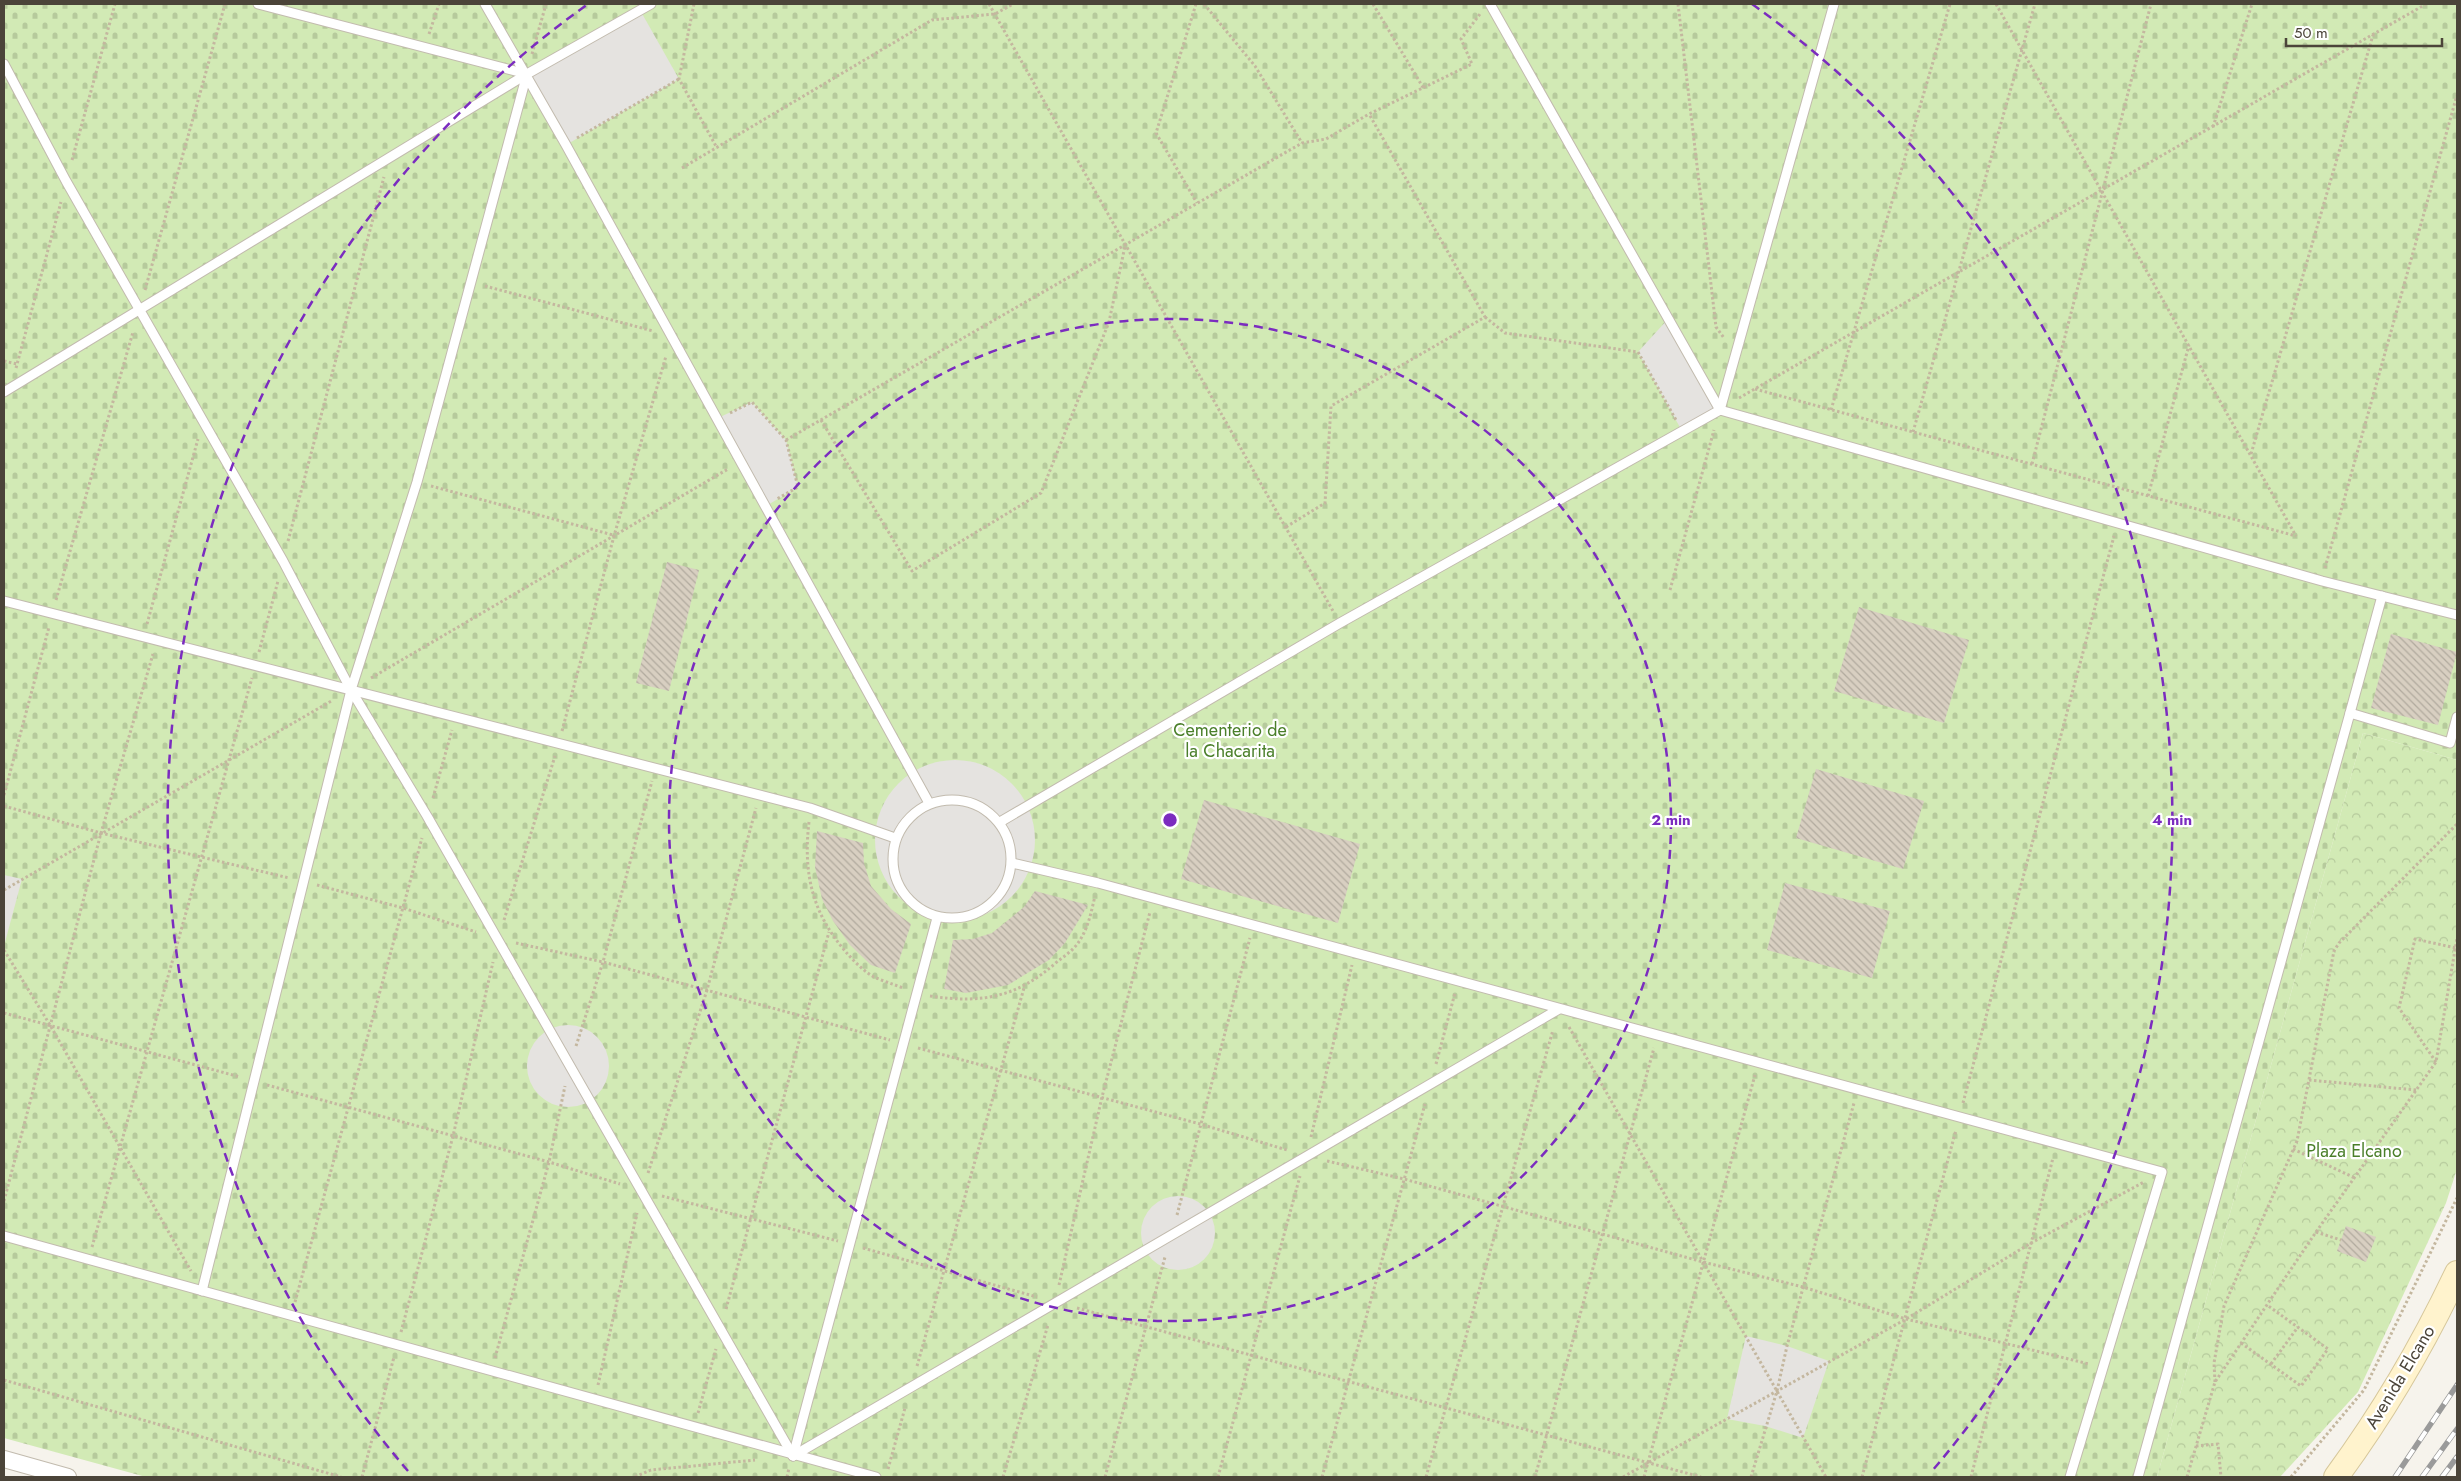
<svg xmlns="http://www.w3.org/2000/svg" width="2461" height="1481" font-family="Jost,sans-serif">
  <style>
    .cemetery { fill: url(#cemetery-stones) }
    .park { fill: url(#park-crowns) }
    .parking { fill: #e5e3e0 }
    .building { fill: url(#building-back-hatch) }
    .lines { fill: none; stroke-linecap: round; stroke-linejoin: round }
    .service-casing { stroke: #c2bbae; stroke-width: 11 }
    .minor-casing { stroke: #c2bbae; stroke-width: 18 }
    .secondary-casing { stroke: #d6c79b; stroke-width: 26 }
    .path { stroke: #c4b79f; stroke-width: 3; stroke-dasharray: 2.5 2.5; stroke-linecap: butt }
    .service { stroke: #fff; stroke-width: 9 }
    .minor { stroke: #fff; stroke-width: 16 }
    .secondary { stroke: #fff3cd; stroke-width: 24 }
    .rail-casing { stroke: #9a9a9a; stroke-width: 5.5 }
    .rail { stroke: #fff; stroke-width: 4; stroke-dasharray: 11; stroke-linecap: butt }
    .ring { fill: none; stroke: #7b2cbf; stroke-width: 2.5; stroke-dasharray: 9 6 }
    .labels { text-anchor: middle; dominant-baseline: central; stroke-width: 4.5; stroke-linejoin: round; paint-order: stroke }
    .park-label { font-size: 18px; fill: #4a7f2a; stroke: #fff }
    .street-label { font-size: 18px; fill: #4b4439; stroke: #fff }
    .centre { fill: #7b2cbf; stroke: #fff; stroke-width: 2.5 }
    .ring-label { font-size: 15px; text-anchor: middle; font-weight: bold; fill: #7b2cbf; stroke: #fff; stroke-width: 4.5; stroke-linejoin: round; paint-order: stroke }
  </style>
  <defs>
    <pattern id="cemetery-stones" width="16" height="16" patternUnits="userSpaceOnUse" patternTransform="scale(1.25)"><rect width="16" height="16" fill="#d2eab5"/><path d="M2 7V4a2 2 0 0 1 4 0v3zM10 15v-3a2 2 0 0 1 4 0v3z" fill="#b6ca9c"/></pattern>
    <pattern id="park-crowns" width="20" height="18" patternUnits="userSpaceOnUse" patternTransform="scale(1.25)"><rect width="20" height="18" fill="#d2eab5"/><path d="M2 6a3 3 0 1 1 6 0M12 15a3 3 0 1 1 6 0" fill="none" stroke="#b6ca9c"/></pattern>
    <pattern id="building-back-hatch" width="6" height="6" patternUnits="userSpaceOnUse" patternTransform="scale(1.25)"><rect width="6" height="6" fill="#d8cfc1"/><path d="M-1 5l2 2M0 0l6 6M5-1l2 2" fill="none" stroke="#b1aa9e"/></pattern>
  </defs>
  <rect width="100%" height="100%" fill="#f6f3ec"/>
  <path class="cemetery" d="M4 4H2457V760L2363 733 2157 1477H146L4 1438Z"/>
  <path class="park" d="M2363 733 2457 760V1169L2446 1203 2358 1392 2280 1477H2157Z"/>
  <g class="parking">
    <path d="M640 10 679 79 566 145 527 74Z"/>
    <path d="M1668 319 1717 407 1682 431 1638 352Z"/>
    <path d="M752 402 786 440 798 487 766 506 718 418Z"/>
    <circle cx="955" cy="840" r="80"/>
    <path d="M4 875 22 879 4 946Z"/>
    <circle cx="568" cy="1066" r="41"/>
    <circle cx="1178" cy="1233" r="37"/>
    <path d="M1746 1336 1787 1346 1829 1361 1803 1438 1765 1426 1727 1419Z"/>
  </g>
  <g class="building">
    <path d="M667 562 699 570 669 691 636 683Z"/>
    <path d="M1859 607 1969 640 1944 723 1834 691Z"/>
    <path d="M2391 634 2457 652 2438 725 2371 708Z"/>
    <path d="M1816 769 1924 801 1903 869 1796 838Z"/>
    <path d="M1204 800 1360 844 1338 923 1181 879Z"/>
    <path d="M817 831 863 843 864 863 871 886 891 909 911 924 895 973 871 965 850 945 833 921 822 899 815 867Z"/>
    <path d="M1785 883 1890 911 1872 978 1767 950Z"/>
    <path d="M1035 891 1088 905 1065 943 1049 960 1008 985 966 993 944 989 953 940 973 939 992 933 1024 907Z"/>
    <path d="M2346 1226 2376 1237 2366 1262 2337 1251Z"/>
  </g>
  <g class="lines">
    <defs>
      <g id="service">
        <path d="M258 4 527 74"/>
        <path d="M485 4 566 145 929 803"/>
        <path d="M1490 4 1720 410 2322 581 2457 615"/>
        <path d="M4 64 66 181 283 561 351 690 427 816 793 1456"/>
        <path d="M4 392 527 74 651 4"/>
        <path d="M4 601 810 808 895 838"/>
        <path d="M2350 713 2382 596"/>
        <circle cx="952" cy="859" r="59"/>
        <path d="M1000 822 1340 623 1720 410 1834 4"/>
        <path d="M1012 863 1098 883 2162 1172 2070 1477"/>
        <path d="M4 1236 876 1477"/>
        <path d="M202 1291 351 690 417 482 527 74"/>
        <path d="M793 1456 1559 1009"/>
        <path d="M793 1456 937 918"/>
        <path d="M2138 1477 2350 713 2450 743 2457 717"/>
      </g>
      <path id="minor" d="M4 1459 68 1477"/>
      <path id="secondary" d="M2336 1477C2383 1413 2423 1345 2457 1273"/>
    </defs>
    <use href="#service" class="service-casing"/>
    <use href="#minor" class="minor-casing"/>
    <use href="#secondary" class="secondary-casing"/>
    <g class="path">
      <path d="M694 4 679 79 717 148"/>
      <path d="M989 4 1333 611"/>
      <path d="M1196 4 1156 133 1197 203"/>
      <path d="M1204 4 1255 66 1302 143"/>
      <path d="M1373 4 1424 89"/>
      <path d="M1678 4 1716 327 1724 338"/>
      <path d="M1996 4 2296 536"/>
      <path d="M429 34 439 4"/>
      <path d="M532 54 546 4"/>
      <path d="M2213 127 2252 4"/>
      <path d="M577 138 679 79"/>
      <path d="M72 160 115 4"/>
      <path d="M682 168 932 20 995 14 1013 4"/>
      <path d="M485 286 653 331"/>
      <path d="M145 290 225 4"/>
      <path d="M1485 317 1505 333 1638 352 1676 420"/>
      <path d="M4 361 17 364"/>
      <path d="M16 368 61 202"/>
      <path d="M1755 389 2296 536"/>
      <path d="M1739 398 2426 4"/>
      <path d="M1831 410 1950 4"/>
      <path d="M730 413 752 402 786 440 798 487 777 499"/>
      <path d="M821 420 912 571 1041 493 1109 322 1125 246"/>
      <path d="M1913 432 2035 4"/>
      <path d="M786 440 1302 143 1326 139 1369 114 1472 64 1461 39 1480 14"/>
      <path d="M2251 454 2373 35"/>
      <path d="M2032 464 2151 4"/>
      <path d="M431 486 613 535"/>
      <path d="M2148 496 2189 345"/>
      <path d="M1286 527 1325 503 1331 406 1485 317 1369 114"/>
      <path d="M288 541 384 177"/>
      <path d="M2325 568 2457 95"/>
      <path d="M1670 590 1714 430"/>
      <path d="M56 600 133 332"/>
      <path d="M147 624 198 439"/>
      <path d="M259 652 278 581"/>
      <path d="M371 678 728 469"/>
      <path d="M562 731 614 536 666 356"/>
      <path d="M4 795 49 627"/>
      <path d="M433 798 452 730"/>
      <path d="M4 806 101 833 289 878"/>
      <path d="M809 822C803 873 812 912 845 951 853 960 863 971 874 977 883 981 893 984 903 988"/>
      <path d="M317 885 403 908 476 932"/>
      <path d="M4 890 333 700"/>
      <path d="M504 920 555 756"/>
      <path d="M516 943 603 962 890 1040"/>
      <path d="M4 950 50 1025 191 1271"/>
      <path d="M930 996C983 1004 1018 997 1058 961 1065 956 1073 950 1078 943 1088 929 1091 913 1095 896"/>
      <path d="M4 1013 240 1077"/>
      <path d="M1569 1027 1826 1477"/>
      <path d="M576 1046 603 962 652 781"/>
      <path d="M918 1048 1200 1124 1287 1150"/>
      <path d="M2436 1062 2399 1008 2415 939 2456 948"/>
      <path d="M1436 1064 1455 993"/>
      <path d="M2309 1080 2416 1090"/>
      <path d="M267 1085 549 1162 620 1184"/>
      <path d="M1963 1103 2114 536"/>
      <path d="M1311 1137 1352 965"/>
      <path d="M2293 1149 2355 1178"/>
      <path d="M1327 1161 1404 1179 1703 1262 1803 1287 1906 1319 2089 1364"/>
      <path d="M648 1173 707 990 756 808"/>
      <path d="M662 1196 838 1241"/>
      <path d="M4 1201 101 833 153 654"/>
      <path d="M1177 1215 1250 938"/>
      <path d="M2316 1232 2341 1240"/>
      <path d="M92 1247 252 678"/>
      <path d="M863 1248 1037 1297"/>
      <path d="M1059 1285 1102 1097 1150 912"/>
      <path d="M295 1302 422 838"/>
      <path d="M1077 1308 1701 1477"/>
      <path d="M726 1309 829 932"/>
      <path d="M401 1332 453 1136 493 962"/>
      <path d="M2241 1343 2301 1386 2328 1349 2267 1305"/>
      <path d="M495 1358 549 1162 565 1086"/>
      <path d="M2271 1364 2298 1327"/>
      <path d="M917 1366 1024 988"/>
      <path d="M4 1380 341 1477"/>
      <path d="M2215 1382 2214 1363 2224 1306 2297 1141 2334 951 2339 943 2457 824"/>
      <path d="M598 1385 637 1213"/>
      <path d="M698 1413 716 1349"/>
      <path d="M2196 1446 2218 1444 2221 1477"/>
      <path d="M888 1469 905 1408"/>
      <path d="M362 1477 394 1357"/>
      <path d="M635 1477 651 1470 755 1460"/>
      <path d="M787 1477 789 1468"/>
      <path d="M1003 1477 1048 1325"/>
      <path d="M1105 1477 1165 1257"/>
      <path d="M1218 1477 1300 1176"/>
      <path d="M1322 1477 1425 1104"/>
      <path d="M1426 1477 1553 1030"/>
      <path d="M1535 1477 1654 1048"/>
      <path d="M1623 1477 1906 1319 2031 1243 2144 1182"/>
      <path d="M1644 1477 1755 1075"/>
      <path d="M1751 1477 1777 1391 1787 1346 1854 1103"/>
      <path d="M1862 1477 1956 1130"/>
      <path d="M1971 1477 2053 1158"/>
      <path d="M2187 1477 2215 1382 2316 1232 2436 1062 2457 938"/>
      <path d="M2291 1477 2364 1390 2457 1198"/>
    </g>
    <use href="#service" class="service"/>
    <use href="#minor" class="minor"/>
    <use href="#secondary" class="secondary"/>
    <defs>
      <g id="rail">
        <path d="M2395 1477 2457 1385"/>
        <path d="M2422 1477 2457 1429"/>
        <path d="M2442 1477 2457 1457"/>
      </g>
    </defs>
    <use href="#rail" class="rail-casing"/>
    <use href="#rail" class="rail"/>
  </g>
  <g class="ring">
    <circle cx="1170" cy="820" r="501"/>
    <path d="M408 1471A1002 1002 0 0 1 588 4M1752 4A1002 1002 0 0 1 1932 1471"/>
  </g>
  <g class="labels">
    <g class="park-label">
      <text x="1230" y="730">Cementerio de<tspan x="1230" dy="21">la Chacarita</tspan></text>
      <text x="2354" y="1151">Plaza Elcano</text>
    </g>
    <g class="street-label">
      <text transform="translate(2400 1377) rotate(-59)">Avenida Elcano</text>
    </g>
  </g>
  <circle cx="1170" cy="820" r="8" class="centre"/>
  <g class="ring-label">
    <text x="1671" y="825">2 min</text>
    <text x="2172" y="825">4 min</text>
  </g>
  <rect width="2461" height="1481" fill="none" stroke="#4b4439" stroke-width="10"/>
  <path d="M2286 38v8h156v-8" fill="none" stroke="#4b4439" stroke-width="2.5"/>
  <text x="2294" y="38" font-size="15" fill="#4b4439" stroke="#ffffff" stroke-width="4" paint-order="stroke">50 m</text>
</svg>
